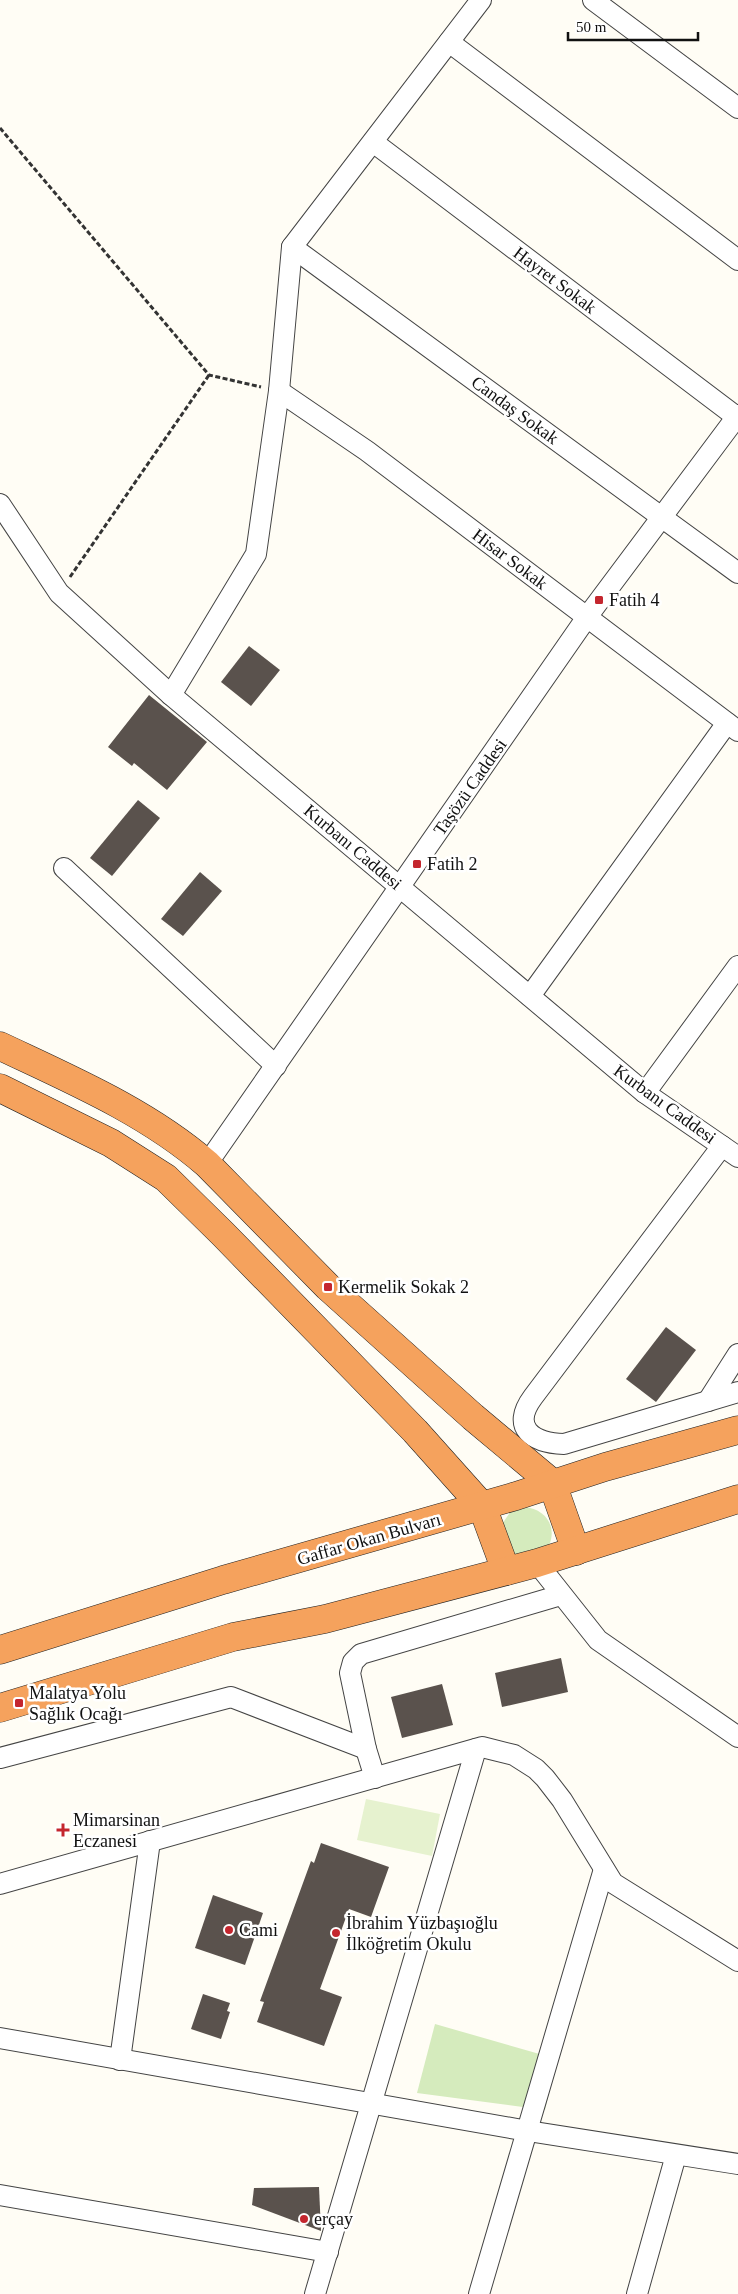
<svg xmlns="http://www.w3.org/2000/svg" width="738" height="2294" font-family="Georgia,serif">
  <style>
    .green { fill: #d5ebbd }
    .pitch { fill: #e6f2cf }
    .building { fill: #5a524d }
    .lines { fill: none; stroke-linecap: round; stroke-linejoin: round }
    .street-casing { stroke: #444; stroke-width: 22 }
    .highway-casing { stroke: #222; stroke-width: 29 }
    .path { stroke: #333; stroke-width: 3; stroke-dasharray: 5 2.5; stroke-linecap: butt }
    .street { stroke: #fff; stroke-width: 20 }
    .highway { stroke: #f5a25d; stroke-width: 28 }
    .poi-dot { fill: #c4262e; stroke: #fff; stroke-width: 2 }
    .labels { text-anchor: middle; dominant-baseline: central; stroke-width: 5; stroke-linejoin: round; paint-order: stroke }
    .street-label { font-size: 18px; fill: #111; stroke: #fff }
    .poi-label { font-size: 18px; fill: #111; stroke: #fff; text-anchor: start }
  </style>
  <rect width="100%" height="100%" fill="#fffdf5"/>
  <g class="green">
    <path d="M524 1507C550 1509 560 1534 544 1553L510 1555 500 1527 511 1511Z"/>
    <path d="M435 2024 557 2059 545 2110 417 2093Z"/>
  </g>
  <path class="pitch" d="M366 1799 440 1814 432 1856 357 1840Z"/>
  <g class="building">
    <path d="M249 646 280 670 251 706 221 682Z"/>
    <path d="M149 695 207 742 167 790 134 763 132 766 108 747Z"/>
    <path d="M138 800 160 818 112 876 90 858Z"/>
    <path d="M200 872 222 891 183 936 161 919Z"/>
    <path d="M666 1327 696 1350 656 1402 626 1379Z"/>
    <path d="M561 1658 568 1692 502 1707 495 1673Z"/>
    <path d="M442 1684 453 1725 402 1738 391 1697Z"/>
    <path d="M321 1843 389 1867 371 1917 349 1909 320 1989 342 1997 324 2046 257 2022 264 2002 260 2001 311 1861 314 1863Z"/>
    <path d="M213 1895 263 1913 245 1965 195 1948Z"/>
    <path d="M203 1994 230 2003 227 2011 230 2012 221 2039 191 2029Z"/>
    <path d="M319 2187 321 2231 252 2205 254 2188Z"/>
  </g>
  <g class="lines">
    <defs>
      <g id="street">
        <path d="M593 0 738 108"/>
        <path d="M449 42 738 260"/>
        <path d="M373 142 738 418"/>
        <path d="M292 247 738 573"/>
        <path d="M279 391 367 451 738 731"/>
        <path d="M0 504 59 593 171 695 645 1093 738 1157"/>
        <path d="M171 695 256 554 279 391 292 247 481 0"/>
        <path d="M64 868 276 1066"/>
        <path d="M530 996 727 723"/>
        <path d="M645 1093 738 966"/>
        <path d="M722 1146 533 1397C510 1428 533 1443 564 1444L738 1392"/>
        <path d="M207 1164 587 617 738 415"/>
        <path d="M708 1401 738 1354"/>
        <path d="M537 1563 598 1640 738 1737"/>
        <path d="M0 1758 231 1697 366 1749"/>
        <path d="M375 1778 366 1749 350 1673 353 1662 361 1654 561 1595"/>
        <path d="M0 1884 482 1747 514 1755 536 1769 545 1778 562 1800 613 1883 738 1961"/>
        <path d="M0 2038 528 2131 738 2164"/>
        <path d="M120 2060 150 1841"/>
        <path d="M0 2195 328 2252"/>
        <path d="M315 2294 476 1749"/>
        <path d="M479 2294 604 1869"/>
        <path d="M637 2294 676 2155"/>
      </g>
      <g id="highway">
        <path d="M0 1046C72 1080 147 1112 207 1164L328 1287 473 1417 552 1483 576 1551"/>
        <path d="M0 1088 111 1143 166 1178 223 1234 415 1431 482 1506 506 1571"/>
        <path d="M0 1650 223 1580 516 1496 605 1467 738 1430"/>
        <path d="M0 1708 233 1637 325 1619 537 1563 738 1499"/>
      </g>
    </defs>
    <use href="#street" class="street-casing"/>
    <use href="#highway" class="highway-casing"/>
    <g class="path">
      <path d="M0 128 209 375 261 387"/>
      <path d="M70 577 209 375"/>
    </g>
    <use href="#street" class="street"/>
    <use href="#highway" class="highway"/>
  </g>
  <g class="poi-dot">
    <rect x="594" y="595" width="10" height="10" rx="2.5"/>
    <rect x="412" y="859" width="10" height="10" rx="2.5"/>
    <rect x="323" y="1282" width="10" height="10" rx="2.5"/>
    <rect x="14" y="1698" width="10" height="10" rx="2.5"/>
    <path d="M60.5 1822.5h5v5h5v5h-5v5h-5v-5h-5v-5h5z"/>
    <circle cx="229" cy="1930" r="5"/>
    <circle cx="336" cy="1933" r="5"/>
    <circle cx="304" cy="2219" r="5"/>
  </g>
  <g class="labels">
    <g class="street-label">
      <text transform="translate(555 280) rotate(37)">Hayret Sokak</text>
      <text transform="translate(515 410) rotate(36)">Candaş Sokak</text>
      <text transform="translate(510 559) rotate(37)">Hisar Sokak</text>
      <text transform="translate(470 787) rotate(-55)">Taşözü Caddesi</text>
      <text transform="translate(353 847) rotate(40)">Kurbanı Caddesi</text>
      <text transform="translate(665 1104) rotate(36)">Kurbanı Caddesi</text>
      <text transform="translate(369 1539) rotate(-16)">Gaffar Okan Bulvarı</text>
    </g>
    <g class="poi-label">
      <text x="609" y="600">Fatih 4</text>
      <text x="427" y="864">Fatih 2</text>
      <text x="338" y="1287">Kermelik Sokak 2</text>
      <text x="29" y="1693">Malatya Yolu<tspan x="29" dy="21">Sağlık Ocağı</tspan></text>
      <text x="73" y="1820">Mimarsinan<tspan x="73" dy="21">Eczanesi</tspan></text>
      <text x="346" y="1923">İbrahim Yüzbaşıoğlu<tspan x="346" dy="21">İlköğretim Okulu</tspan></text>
      <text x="239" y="1930">Cami</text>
      <text x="314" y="2219">erçay</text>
    </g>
  </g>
  <path d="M568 32v8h130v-8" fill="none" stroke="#111111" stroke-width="2.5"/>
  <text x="576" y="32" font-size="15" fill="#111111" stroke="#ffffff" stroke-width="4" paint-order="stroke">50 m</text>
</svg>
